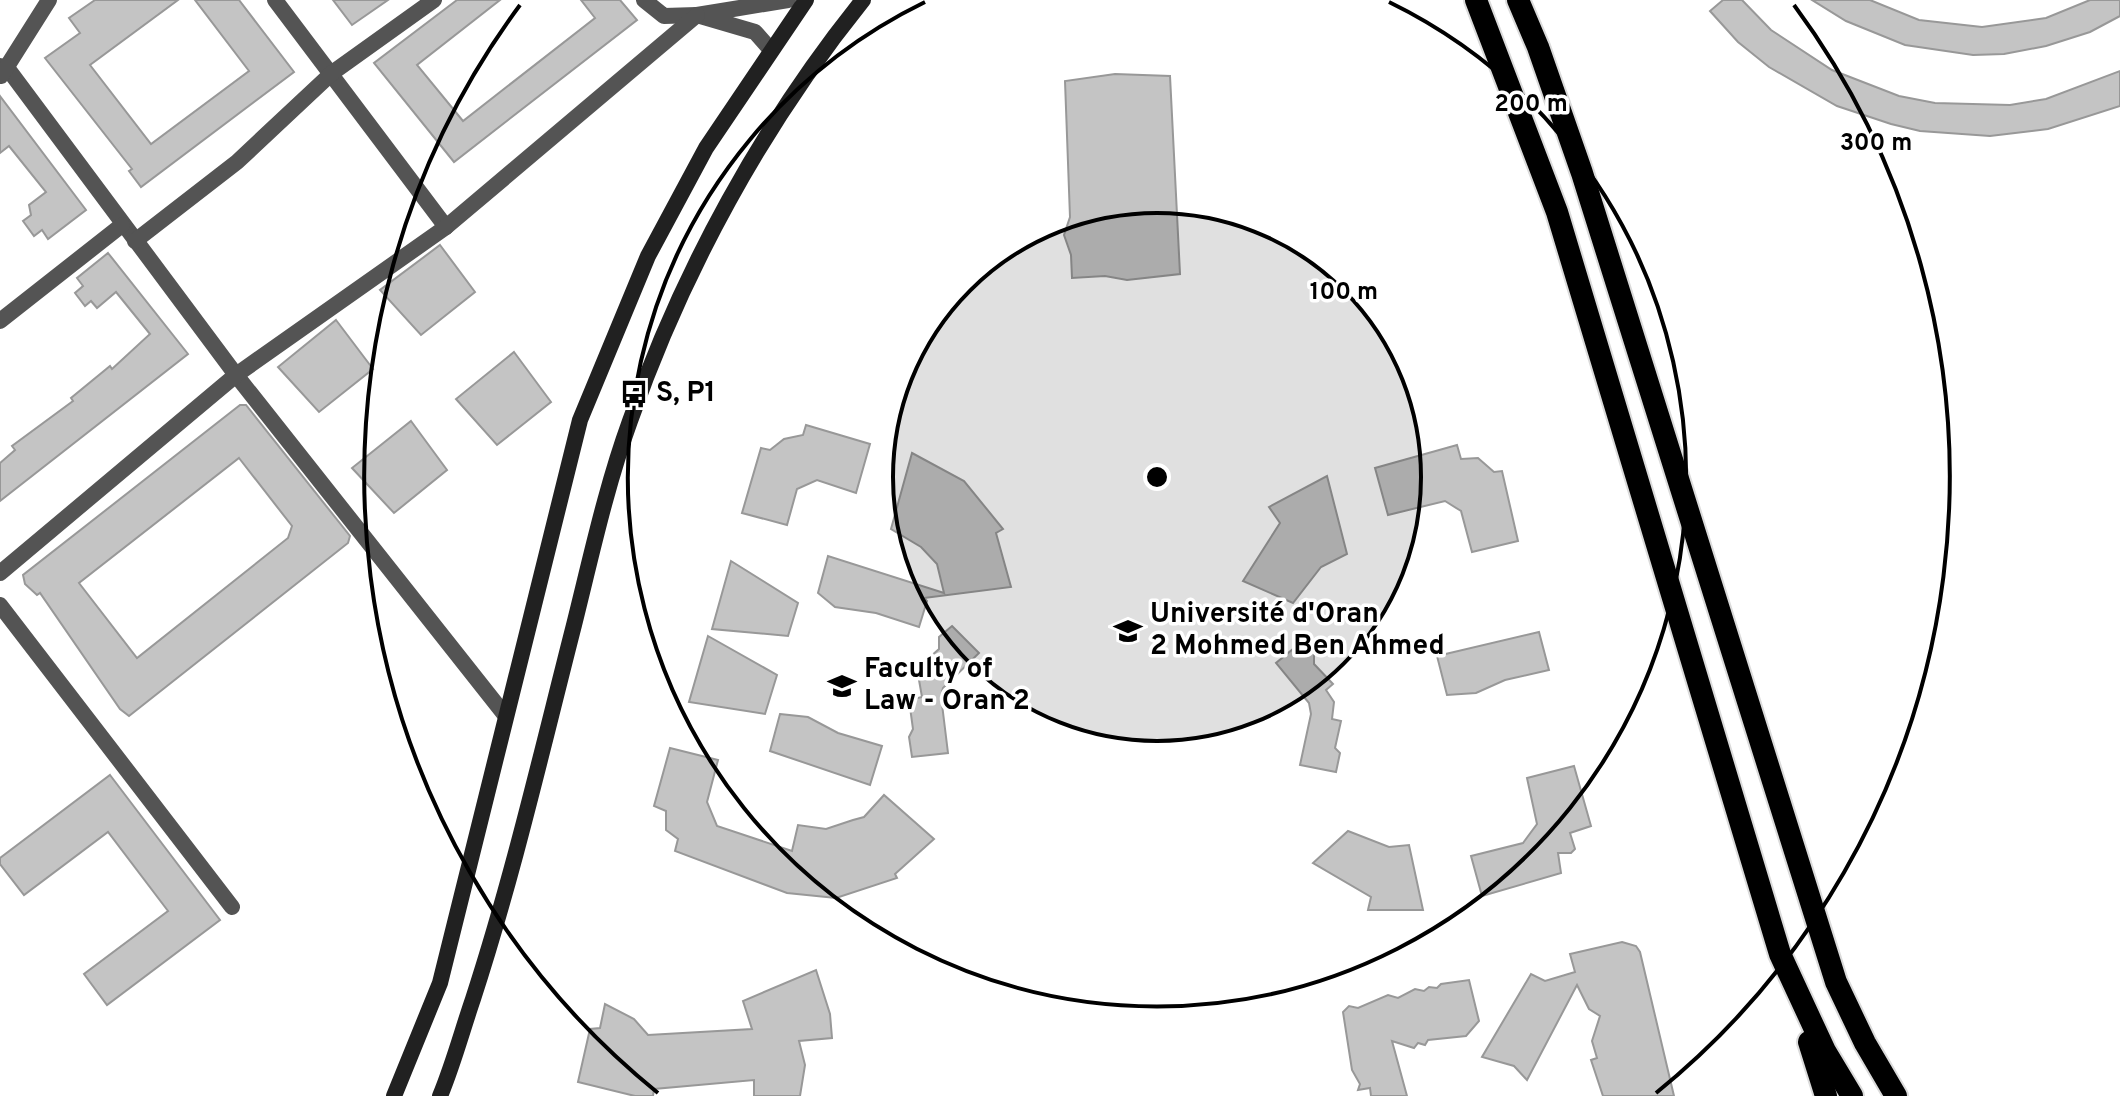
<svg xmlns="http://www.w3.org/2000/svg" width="2120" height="1096" font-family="Overpass,sans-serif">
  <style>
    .building { fill: #c4c4c4; stroke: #989898; stroke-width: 2; fill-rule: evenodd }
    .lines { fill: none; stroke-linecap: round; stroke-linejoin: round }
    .trunk-casing { stroke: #dbdbdb; stroke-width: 26 }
    .minor { stroke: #545454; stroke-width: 16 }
    .secondary { stroke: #212121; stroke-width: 16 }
    .trunk { stroke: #000; stroke-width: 22 }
    .ring { fill: none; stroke: #000; stroke-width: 4 }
    .labels { text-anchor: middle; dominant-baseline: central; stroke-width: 7; stroke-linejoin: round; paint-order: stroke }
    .poi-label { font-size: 28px; font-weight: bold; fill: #000; stroke: #fff; text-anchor: start }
    .centre { fill: #000; stroke: #fff; stroke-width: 4 }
    .ring-label { font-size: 24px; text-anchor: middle; font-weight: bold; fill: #000; stroke: #fff; stroke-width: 7; stroke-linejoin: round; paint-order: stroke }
  </style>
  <rect width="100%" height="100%" fill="#fff"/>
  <g class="building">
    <path d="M95 0H178L90 65 151 144 249 71 195 0H239L294 72 141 187 129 171 132 169 45 58 80 33 69 18Z"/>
    <path d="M333 0H388L352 25Z"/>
    <path d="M457 0H500L417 65 463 121 595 18 581 0H620L637 20 454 162 374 63Z"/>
    <path d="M1723 0H1742L1771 30 1832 70 1899 96 1935 103 2010 105 2046 99 2120 71V106L2048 129 1990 136 1920 131 1891 124 1837 106 1769 67 1738 42 1710 11Z"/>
    <path d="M1812 0H1870L1919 20 1982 27 2046 18 2090 0H2120V16L2090 32 2046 46 2004 54 1973 55 1905 45 1846 21Z"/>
    <path d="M1115 74 1170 76 1180 274 1127 280 1105 276 1072 278 1071 255 1064 235 1070 217 1065 81Z"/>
    <path d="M0 96 86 210 48 239 42 230 34 236 23 221 31 215 29 205 46 192 9 146 0 153Z"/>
    <path d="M440 245 475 292 421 335 380 290Z"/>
    <path d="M108 253 188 354 0 501V463L15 450 12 446 73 401 71 398 110 366 112 369 150 334 116 292 97 308 91 301 85 306 75 293 83 286 77 278Z"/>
    <path d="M336 320 373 369 319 412 278 367Z"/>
    <path d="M514 352 551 402 497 445 456 399Z"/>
    <path d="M240 405H246L350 536 348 543 129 716 120 709 40 593 37 595 25 584 23 575ZM239 458 292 526 288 538 137 658 79 583Z"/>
    <path d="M411 421 447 470 394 513 352 468Z"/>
    <path d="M806 425 870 444 856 493 817 480 797 489 787 525 742 513 761 448 770 450 784 439 803 435Z"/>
    <path d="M1457 445 1461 459 1478 458 1494 472 1502 471 1518 541 1472 552 1461 511 1445 501 1388 515 1375 468Z"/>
    <path d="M912 453 964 481 1003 529 996 533 1011 587 924 598 927 601 919 627 876 613 835 607 818 593 828 556 944 593 937 564 921 547 891 529Z"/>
    <path d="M1327 476 1347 554 1321 567 1293 603 1243 581 1280 523 1269 507Z"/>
    <path d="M731 561 798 603 788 636 712 629Z"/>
    <path d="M952 626 979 653 943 688 941 696 948 753 912 757 909 737 913 729 909 700 922 697 919 680 927 670 921 665 939 649V637Z"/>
    <path d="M1539 632 1549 670 1505 680 1476 693 1447 695 1437 656Z"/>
    <path d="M708 636 777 675 765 714 689 702Z"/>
    <path d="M1304 640 1314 654V664L1333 684 1326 690 1334 702 1332 719 1341 721 1335 748 1340 753 1336 772 1300 765 1311 714 1309 703 1276 663Z"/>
    <path d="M780 714 808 717 838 733 882 746 870 785 770 751Z"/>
    <path d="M670 748 718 760 707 802 717 826 792 851 798 825 826 829 853 820 864 817 884 795 934 839 895 874 897 878 836 898 787 893 675 851 678 839 666 830V811L654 806Z"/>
    <path d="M1574 766 1591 826 1570 833 1575 849 1571 853H1558L1561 873 1482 896 1471 856 1523 843 1537 824 1527 778Z"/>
    <path d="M110 775 220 920 107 1005 84 974 168 911 108 832 24 895 0 864V858Z"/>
    <path d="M1348 831 1389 847 1409 845 1423 910H1368L1371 897 1313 863Z"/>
    <path d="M1622 942 1636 946 1640 952 1674 1096H1603L1591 1060 1597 1058 1592 1041 1600 1016 1589 1009 1577 985 1527 1080 1514 1066 1482 1057 1531 974 1545 981 1575 972 1570 954Z"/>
    <path d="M816 970 830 1014 832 1038 799 1041 805 1065 800 1096H754V1080L654 1089 653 1096H635L578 1082 590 1029 600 1028 605 1004 634 1019 648 1035 752 1029 743 1001Z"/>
    <path d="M1469 980 1479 1021 1466 1036 1428 1040 1425 1045 1418 1043 1414 1048 1392 1041 1407 1096H1371L1370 1088 1358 1090 1360 1084 1352 1070 1343 1012 1349 1006 1358 1008 1388 995 1398 998 1415 989 1424 991 1429 987 1437 988 1441 984Z"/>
  </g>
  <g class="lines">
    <defs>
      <g id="trunk">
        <path d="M1476 0 1557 212 1780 954 1825 1051 1852 1096"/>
        <path d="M1518 0 1538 47 1582 173 1836 982 1865 1043 1896 1096"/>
        <path d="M1809 1042 1826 1096"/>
      </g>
    </defs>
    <use href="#trunk" class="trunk-casing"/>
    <g class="minor">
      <path d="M275 0 446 227"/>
      <path d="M644 0 664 16 697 15"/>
      <path d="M770 49 755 32 697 15 788 0"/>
      <path d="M0 66 8 69 236 375 505 715"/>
      <path d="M1 76 49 0"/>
      <path d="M135 241 237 162 332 73 434 0"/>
      <path d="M0 321 122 225"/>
      <path d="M0 573 236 375 446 227 697 15"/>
      <path d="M0 605 232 907"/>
    </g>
    <g class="secondary">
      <path d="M394 1096 440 983 580 420 648 256 706 148 806 0"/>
      <path d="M440 1096C453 1065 462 1031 473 999 513 876 542 750 574 625 591 557 606 487 630 421 683 270 763 124 863 0"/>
    </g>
    <use href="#trunk" class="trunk"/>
  </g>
  <circle cx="1157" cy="477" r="264" fill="#000" fill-opacity=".12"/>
  <g class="ring">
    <circle cx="1157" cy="477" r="264"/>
    <path d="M1389 2A529 529 0 1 1 925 2"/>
    <path d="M658 1093A793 793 0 0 1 520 5M1794 5A793 793 0 0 1 1656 1093"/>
  </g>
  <defs>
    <symbol id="bus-bare" viewBox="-9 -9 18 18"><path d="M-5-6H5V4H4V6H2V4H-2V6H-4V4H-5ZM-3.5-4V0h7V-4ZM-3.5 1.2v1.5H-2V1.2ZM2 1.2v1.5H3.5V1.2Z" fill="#000" stroke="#fff" stroke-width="2.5" paint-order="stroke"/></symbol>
    <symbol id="university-bare" viewBox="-9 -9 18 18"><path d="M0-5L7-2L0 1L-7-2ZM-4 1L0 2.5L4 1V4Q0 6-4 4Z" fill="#000" stroke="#fff" stroke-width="2.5" paint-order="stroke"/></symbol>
  </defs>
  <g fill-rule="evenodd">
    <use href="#bus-bare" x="614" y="374" width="40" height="40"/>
    <use href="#university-bare" x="1108" y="611" width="40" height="40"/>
    <use href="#university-bare" x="822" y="666" width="40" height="40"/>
  </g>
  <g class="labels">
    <g class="poi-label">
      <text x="656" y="394">S, P1</text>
      <text x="1150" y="615">Université d'Oran<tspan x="1150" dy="32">2 Mohmed Ben Ahmed</tspan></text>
      <text x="864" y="670">Faculty of<tspan x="864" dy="32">Law - Oran 2</tspan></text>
    </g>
  </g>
  <circle cx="1157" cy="477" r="12" class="centre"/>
  <g class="ring-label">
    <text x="1531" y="111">200 m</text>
    <text x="1876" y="150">300 m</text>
    <text x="1344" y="299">100 m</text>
  </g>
</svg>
